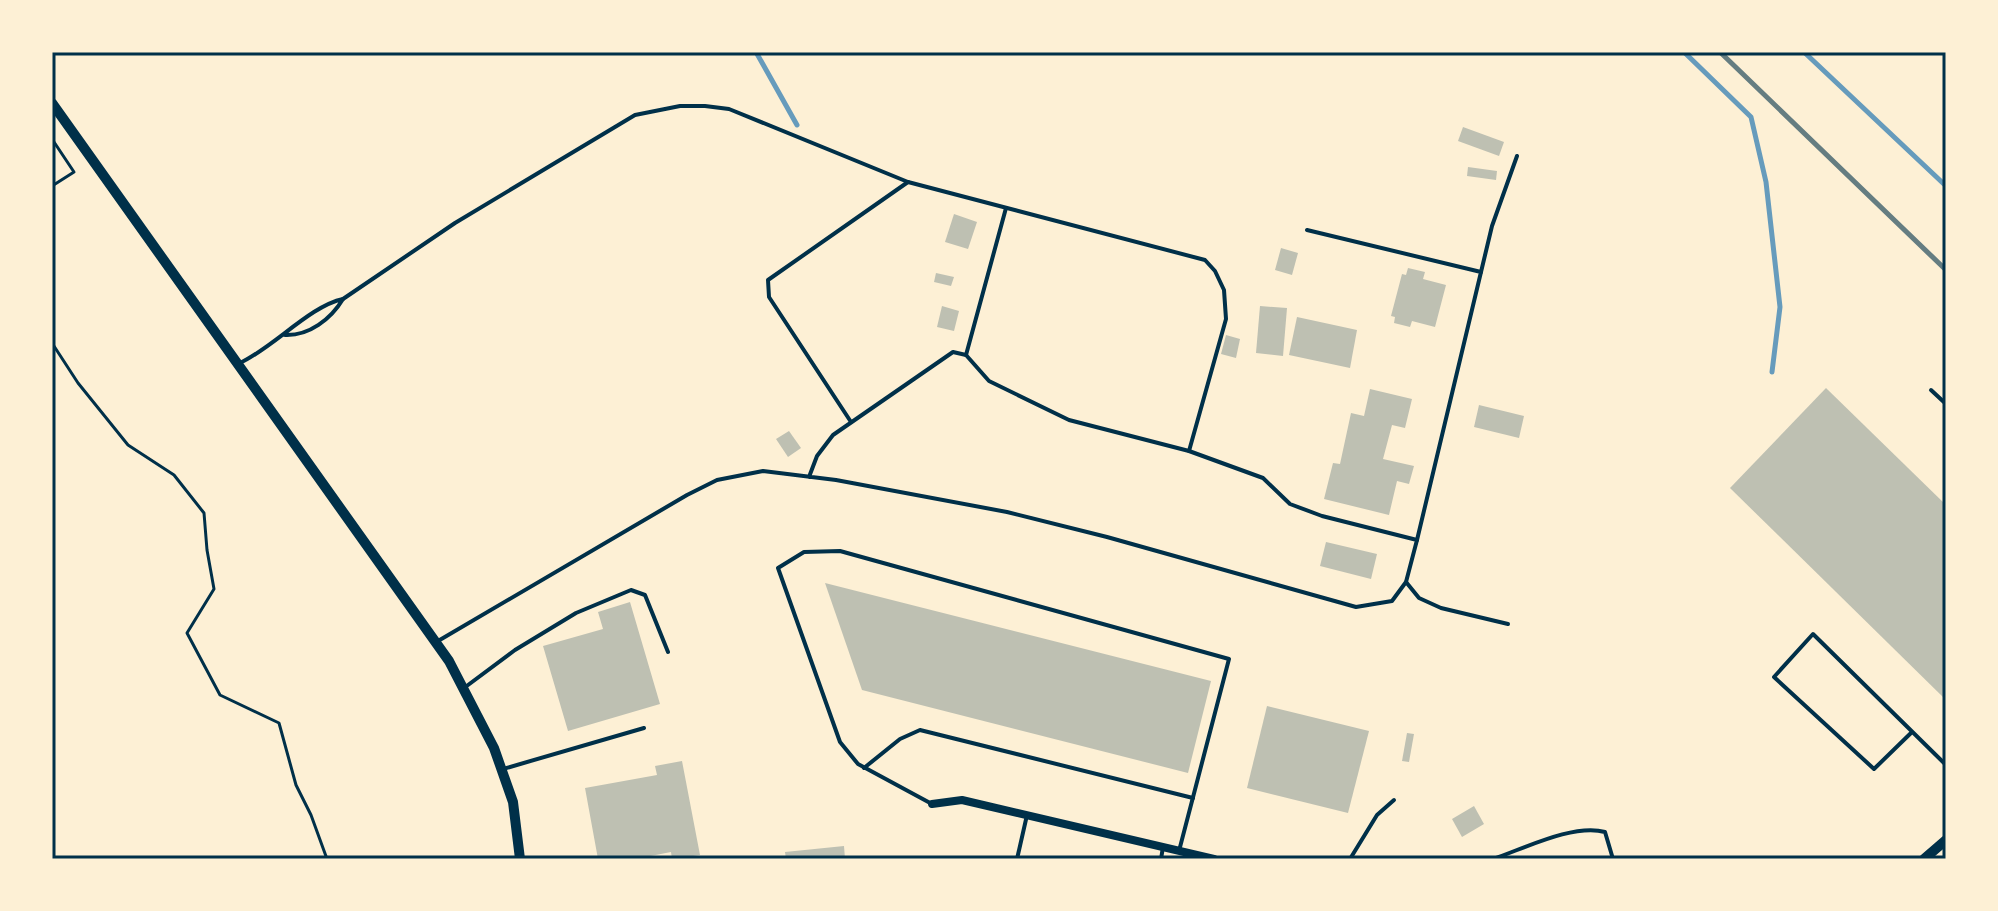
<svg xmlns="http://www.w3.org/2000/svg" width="1998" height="911" font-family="Merriweather,serif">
<rect width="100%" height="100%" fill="#fdf0d5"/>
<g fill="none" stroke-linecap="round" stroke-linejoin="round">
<g stroke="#669bbc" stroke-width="5">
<path d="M756,52L797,125"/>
<path d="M1684,52L1751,117L1766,182L1780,307L1772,372"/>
<path d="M1804,52L1946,186"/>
</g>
</g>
<g fill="#bec0b2">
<path d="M1463,127L1504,142L1499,156L1458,141Z"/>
<path d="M1468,167L1497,171L1496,180L1467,176Z"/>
<path d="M954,214L977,222L968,249L945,242Z"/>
<path d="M1281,248L1298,253L1292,275L1275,270Z"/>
<path d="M1408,268L1425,272L1423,279L1446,285L1435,327L1412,321L1410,327L1394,323L1395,317L1391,316L1402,274L1406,275Z"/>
<path d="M936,273L954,277L951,286L934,282Z"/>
<path d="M942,306L959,311L954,331L937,327Z"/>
<path d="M1260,306L1287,308L1283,356L1256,353Z"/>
<path d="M1297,317L1357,330L1350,368L1289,355Z"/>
<path d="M1226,335L1240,339L1236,358L1221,354Z"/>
<path d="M1826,388L1946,505V700L1730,488Z"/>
<path d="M1370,389L1412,399L1405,428L1392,425L1383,459L1414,466L1409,484L1397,481L1389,515L1324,499L1333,463L1340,464L1351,413L1364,416Z"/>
<path d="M1479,405L1524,416L1519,438L1474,427Z"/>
<path d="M789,431L801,448L788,457L776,439Z"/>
<path d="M1326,542L1377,554L1371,579L1320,566Z"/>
<path d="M825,583L1211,681L1188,773L862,690Z"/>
<path d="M630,602L660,704L568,731L543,646L603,629L598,612Z"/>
<path d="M1267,706L1369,731L1348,813L1247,788Z"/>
<path d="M1407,733L1414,734L1409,762L1402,761Z"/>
<path d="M682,761L700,855L672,859L671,852L635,859H598L585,788L657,775L655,766Z"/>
<path d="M1474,806L1484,824L1462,837L1452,819Z"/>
<path d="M844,846L845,859H786L785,852Z"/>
</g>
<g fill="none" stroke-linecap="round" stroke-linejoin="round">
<g stroke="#003049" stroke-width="3">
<path d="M52,139L74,172L52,186"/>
<path d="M52,343L78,383L128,445L174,475L204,513L207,550L214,589L187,633L220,695L279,723L296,785L311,815L327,859"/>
</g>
<g stroke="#003049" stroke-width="4">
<path d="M1307,230L1481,272L1417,540"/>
<path d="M1481,272L1492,226L1517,156"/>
<path d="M343,299L455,223L635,115L680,106H705L729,109L908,182L1205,260L1215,271L1224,290L1226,319L1189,451"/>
<path d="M966,355L1006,208"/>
<path d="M240,363C274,347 310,306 343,299C331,319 309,336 285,335"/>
<path d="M1931,390L1946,404"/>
<path d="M851,422L769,297L768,280L908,182"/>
<path d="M1406,582L1419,598L1441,608L1508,624"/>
<path d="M438,641L687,495L717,480L763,471L836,480L1007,512L1107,537L1356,607L1392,601L1406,582L1417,540L1322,516L1290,504L1263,478L1189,451L1069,420L989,381L966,355L953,352L833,435L817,456L809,477"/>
<path d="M464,688L515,650L576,613L631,590L645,595L668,652"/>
<path d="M1912,732L1874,769L1774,677L1813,634L1946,765"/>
<path d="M864,768L900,739L920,730L1193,798"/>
<path d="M503,769L644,728"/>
<path d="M932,804L858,764L840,742L778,568L804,552L840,551L1229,659L1179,851"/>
<path d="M1017,859L1027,815"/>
<path d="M1161,859L1163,847"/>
<path d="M1350,859L1377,815L1394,800"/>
<path d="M1493,859C1523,849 1574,823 1605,832L1613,859"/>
</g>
<path stroke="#003049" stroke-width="8" d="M932,804L962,800L1214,859"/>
<g stroke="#003049" stroke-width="10">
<path d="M52,103L449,661L494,748L513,802L520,859"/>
<path d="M1924,859L1946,840"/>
</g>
<path stroke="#657d81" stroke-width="5" d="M1720,52L1946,270"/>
</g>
<rect width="1998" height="911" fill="none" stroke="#fdf0d5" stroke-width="108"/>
<rect x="54" y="54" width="1890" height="803" fill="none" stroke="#003049" stroke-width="3"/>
</svg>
